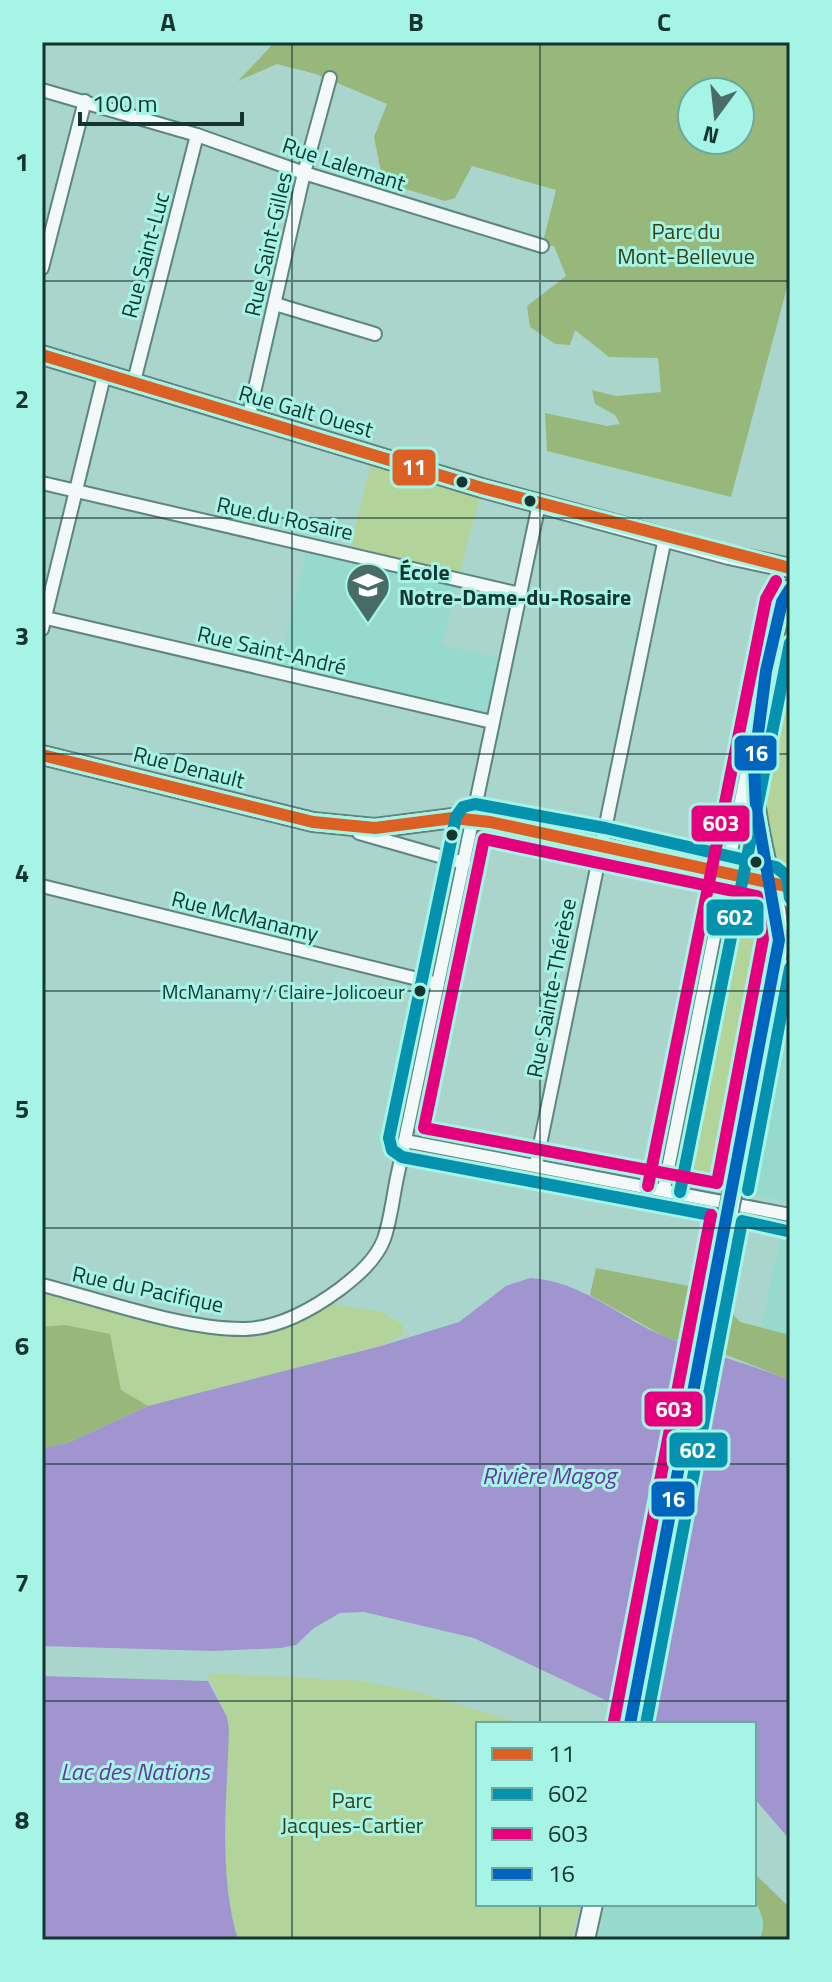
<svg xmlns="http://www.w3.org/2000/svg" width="832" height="1982" font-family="'Titillium Web',sans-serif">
<rect width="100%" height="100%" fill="#aad5cd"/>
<g fill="#96dace">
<path d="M308,544L458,580L443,645L505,659L492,722L277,671Z"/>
<path d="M790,947V1335L761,1328L788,1202L739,1192Z"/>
<path d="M754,1890L767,1908L763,1940H598L607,1904H754Z"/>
</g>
<g fill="#b2d399">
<path d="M373,456L482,488L458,580L349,552Z"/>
<path d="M790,603V872L774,866L760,808L762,747Z"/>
<path d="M747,793L762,867L736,858Z"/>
<path d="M753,892L765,899L770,931L715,1187L679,1179L673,1171L676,1153L684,1145L731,910L739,896Z"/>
<path d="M48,1287L195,1324L245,1329L322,1302L381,1312L402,1324L403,1335L381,1346L148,1406L68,1443L42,1448V1293Z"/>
<path d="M207,1673L363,1681L418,1692L522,1724H478V1904H581L571,1940H238L228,1908L226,1876L227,1717Z"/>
</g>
<g fill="#97b87a" fill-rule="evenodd">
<path d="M275,42H790V276L731,497L547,451L545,413L607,426L620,424L615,415L595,404L592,390L616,396L661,392L658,358L609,357L575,330L570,345L555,344L530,327L527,306L566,276L554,246H542L556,190L472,166L455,198L445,201L383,182L374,137L387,104L316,74L277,64L238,81ZM692,92H740V140H692Z"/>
<path d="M596,1268L725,1293L724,1304L740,1322L790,1335V1380L729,1356L665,1337L590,1295Z"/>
<path d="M65,1325L110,1334L121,1390L148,1406L68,1443L42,1448V1327Z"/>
<path d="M754,1873L790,1908V1940H759C769,1919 758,1913 754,1894C753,1888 754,1879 754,1873Z"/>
</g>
<g fill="#a195d0">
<path d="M530,1278C583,1281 619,1318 666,1337C707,1353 749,1364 790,1380V1840L754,1798V1724H656L474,1638L364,1612L340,1613L314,1628L296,1645L281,1648L213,1651L42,1646V1448L68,1443L148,1406L381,1346L459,1322L506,1286Z"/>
<path d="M42,1676L208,1681L227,1717L229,1730C227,1800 218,1873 238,1940H42Z"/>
</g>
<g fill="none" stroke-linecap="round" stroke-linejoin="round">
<g stroke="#5e857f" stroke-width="16">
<g id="minor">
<path d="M42,90L197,135L304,173L542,246"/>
<path d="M42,268L85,101"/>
<path d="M275,304L375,334"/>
<path d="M133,385L197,135"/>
<path d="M248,419L304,173L330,78"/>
<path d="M42,483L520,594"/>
<path d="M42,617L492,722"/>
<path d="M42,629L104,376"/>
<path d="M359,833L464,863"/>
<path d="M42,886L438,984"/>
<path d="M405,1141L790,1215"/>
<path d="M536,1164L665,538"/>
<path d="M664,1189L748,766"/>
<path d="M42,1285C102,1300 184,1330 245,1329C279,1328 313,1309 340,1289C357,1276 376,1260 384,1239C391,1219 393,1195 398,1173L539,504"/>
</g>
</g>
<g stroke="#5e857f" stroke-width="22">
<g id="secondary">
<path d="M42,355L482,488L729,555L790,568"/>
<path d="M42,755L313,822L375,828L453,818L490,822L790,887"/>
<path d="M779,940C777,888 757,840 754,789C750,726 769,663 782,602L790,589"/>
<path d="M736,1174L782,930"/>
<path d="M585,1940L593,1904"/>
</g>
</g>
<use href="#minor" stroke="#f2f9f8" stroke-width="12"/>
<use href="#secondary" stroke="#f2f9f8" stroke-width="18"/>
<g stroke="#5e857f" stroke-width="22" stroke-linecap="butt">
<path id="secondary-bridge" d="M630,1724L736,1174"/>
</g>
<use href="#secondary-bridge" stroke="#f2f9f8" stroke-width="18"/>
<g stroke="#a5f4e5" stroke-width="18">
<g id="bus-1">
<path d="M42,355L482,488L790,568"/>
<path d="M42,755L313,822L375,828L453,818L490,822L790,887"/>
</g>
</g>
<g stroke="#a5f4e5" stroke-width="18">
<g id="bus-2">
<path d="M748,1190L790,968"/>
<path d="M680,1192L790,643"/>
<path d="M711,1215L402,1157L392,1150L389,1138L456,817L463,807L475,804L605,828L776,867L787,876L790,898"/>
<path d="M646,1724L742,1221L787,1231"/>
</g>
</g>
<g stroke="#a5f4e5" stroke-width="18">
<g id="bus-3">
<path d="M484,839L757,896L763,939L717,1183L424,1128Z"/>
<path d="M648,1186L766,599L776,581"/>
<path d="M614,1721L711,1215"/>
</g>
</g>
<g stroke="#a5f4e5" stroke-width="18">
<path id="bus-4" d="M630,1724L779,940L756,808L754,765L766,671L782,602L790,589"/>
</g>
<use href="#bus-1" stroke="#dc6023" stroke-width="12"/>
<use href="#bus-2" stroke="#0492ae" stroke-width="12"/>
<use href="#bus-3" stroke="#e5007d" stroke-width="12"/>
<use href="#bus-4" stroke="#0065bd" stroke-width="12"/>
</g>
<path fill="none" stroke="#143530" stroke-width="2" stroke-opacity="0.55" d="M292,42V1940M540,42V1724M42,281H790M42,518H790M42,754H790M42,991H790M42,1228H790M42,1464H790M42,1701H790M540,1904V1940"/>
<defs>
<g id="school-pin" transform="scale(2.3)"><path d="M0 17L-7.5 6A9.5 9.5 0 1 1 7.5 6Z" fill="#486d67" stroke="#a5f4e5"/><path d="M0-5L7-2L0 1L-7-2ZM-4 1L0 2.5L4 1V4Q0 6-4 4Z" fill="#fff"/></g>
</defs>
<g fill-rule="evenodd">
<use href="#school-pin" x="368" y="585"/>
</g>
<g fill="#143530" stroke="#a5f4e5" stroke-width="3">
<circle cx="462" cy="482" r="7"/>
<circle cx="530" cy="501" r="7"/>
<circle cx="452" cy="835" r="7"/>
<circle cx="756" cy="862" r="7"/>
<circle cx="420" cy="991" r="7"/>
</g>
<g text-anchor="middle" stroke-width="6" stroke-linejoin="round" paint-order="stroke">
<g font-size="20" fill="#143530" stroke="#a5f4e5" text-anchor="end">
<text x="405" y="999">McManamy / Claire-Jolicoeur</text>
</g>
<g font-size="22" fill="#143530" stroke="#a5f4e5">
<text transform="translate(344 164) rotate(18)" y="8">Rue Lalemant</text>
<text transform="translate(268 244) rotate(-77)" y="8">Rue Saint-Gilles</text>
<text transform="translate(145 255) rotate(-75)" y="8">Rue Saint-Luc</text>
<text transform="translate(306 411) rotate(16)" y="8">Rue Galt Ouest</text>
<text transform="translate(285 518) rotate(12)" y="8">Rue du Rosaire</text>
<text transform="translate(272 650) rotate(13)" y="8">Rue Saint-André</text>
<text transform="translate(189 767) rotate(14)" y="8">Rue Denault</text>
<text transform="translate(245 916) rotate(14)" y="8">Rue McManamy</text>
<text transform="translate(551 988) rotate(-79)" y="8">Rue Sainte-Thérèse</text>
<text transform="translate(148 1289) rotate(12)" y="8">Rue du Pacifique</text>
</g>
<g font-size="22" fill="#364116" stroke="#a5f4e5">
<text x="686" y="239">Parc du<tspan x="686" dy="25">Mont-Bellevue</tspan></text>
<text x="352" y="1808">Parc<tspan x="352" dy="25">Jacques-Cartier</tspan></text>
</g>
<g font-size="22" font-weight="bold" fill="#143530" stroke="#a5f4e5" text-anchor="start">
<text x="399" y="580">École<tspan x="399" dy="25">Notre-Dame-du-Rosaire</tspan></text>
</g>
<g font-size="24" font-style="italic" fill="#67369f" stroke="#a5f4e5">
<text x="549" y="1484">Rivière Magog</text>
<text x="135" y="1780">Lac des Nations</text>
</g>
</g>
<g stroke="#a5f4e5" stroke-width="3">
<rect x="391" y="448" width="46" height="39" rx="8" fill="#dc6023"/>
<rect x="733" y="734" width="45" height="38" rx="8" fill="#0065bd"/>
<rect x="690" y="804" width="61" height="39" rx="8" fill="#e5007d"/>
<rect x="705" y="898" width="60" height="39" rx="8" fill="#0492ae"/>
<rect x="643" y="1390" width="61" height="38" rx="8" fill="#e5007d"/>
<rect x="668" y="1431" width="61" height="38" rx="8" fill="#0492ae"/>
<rect x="650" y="1480" width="46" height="38" rx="8" fill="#0065bd"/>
</g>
<g font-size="22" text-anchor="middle" font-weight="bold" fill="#fff">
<text x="414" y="475">11</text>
<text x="756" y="761">16</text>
<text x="721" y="831">603</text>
<text x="735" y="925">602</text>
<text x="674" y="1417">603</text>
<text x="698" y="1458">602</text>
<text x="673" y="1507">16</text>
</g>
<rect width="832" height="1982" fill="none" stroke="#a5f4e5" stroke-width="88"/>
<rect x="476" y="1722" width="280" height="184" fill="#a5f4e5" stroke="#6ba89d" stroke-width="2"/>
<rect x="492" y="1748" width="40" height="12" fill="#dc6023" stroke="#6ba89d" stroke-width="2"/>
<text x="548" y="1762" font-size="24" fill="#143530">11</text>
<rect x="492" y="1788" width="40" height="12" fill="#0492ae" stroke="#6ba89d" stroke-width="2"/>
<text x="548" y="1802" font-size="24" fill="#143530">602</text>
<rect x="492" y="1828" width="40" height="12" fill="#e5007d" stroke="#6ba89d" stroke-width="2"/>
<text x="548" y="1842" font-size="24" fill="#143530">603</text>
<rect x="492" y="1868" width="40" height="12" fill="#0065bd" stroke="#6ba89d" stroke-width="2"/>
<text x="548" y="1882" font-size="24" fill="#143530">16</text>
<g transform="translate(716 116) rotate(195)"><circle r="38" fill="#a5f4e5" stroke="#6ba89d" stroke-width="2"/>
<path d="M0-6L14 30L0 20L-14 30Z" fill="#486d67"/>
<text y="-12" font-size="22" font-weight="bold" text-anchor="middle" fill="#143530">N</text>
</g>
<path d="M80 112v12h162v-12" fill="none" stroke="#143530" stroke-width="4"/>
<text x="92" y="112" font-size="24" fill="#143530" stroke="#a5f4e5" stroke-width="6" paint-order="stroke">100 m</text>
<rect x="44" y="44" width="744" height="1894" fill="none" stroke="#143530" stroke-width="3"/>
<g font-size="26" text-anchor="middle" font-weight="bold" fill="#143530">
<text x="168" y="31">A</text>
<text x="416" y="31">B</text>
<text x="664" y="31">C</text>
<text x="22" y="171">1</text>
<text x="22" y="408">2</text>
<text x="22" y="645">3</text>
<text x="22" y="882">4</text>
<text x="22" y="1118">5</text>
<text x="22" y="1355">6</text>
<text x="22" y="1592">7</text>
<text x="22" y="1829">8</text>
</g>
</svg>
